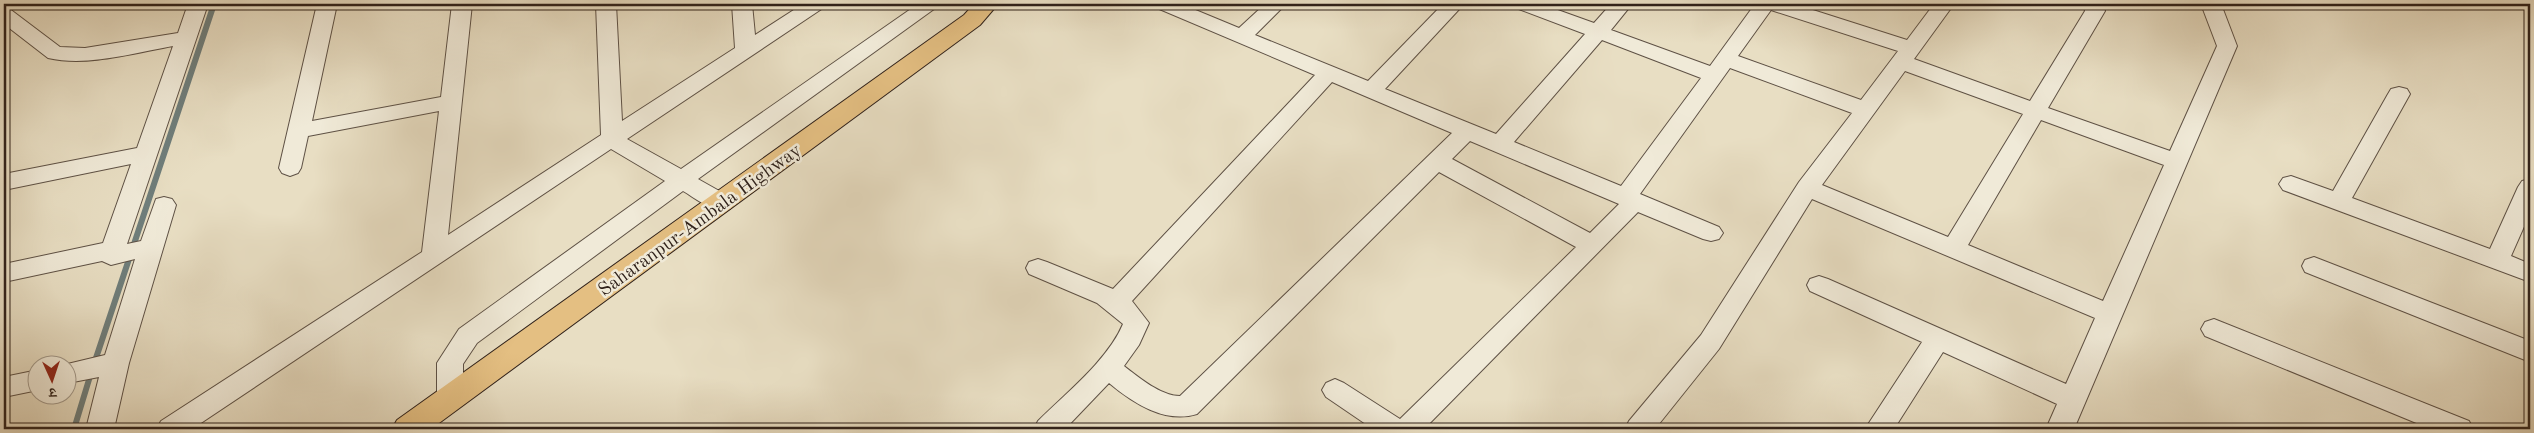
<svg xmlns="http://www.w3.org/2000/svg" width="2534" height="433" font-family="'Old Standard TT','Noto Serif Devanagari',serif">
<rect width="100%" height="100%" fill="#e8dec3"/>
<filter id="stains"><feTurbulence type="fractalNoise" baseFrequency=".004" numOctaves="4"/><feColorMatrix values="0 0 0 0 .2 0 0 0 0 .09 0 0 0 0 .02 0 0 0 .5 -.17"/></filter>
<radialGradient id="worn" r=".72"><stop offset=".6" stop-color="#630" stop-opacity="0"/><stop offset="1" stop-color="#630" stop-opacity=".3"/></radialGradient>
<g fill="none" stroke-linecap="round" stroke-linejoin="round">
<g stroke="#6f7e7b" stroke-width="6">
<path d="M94,364L214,4"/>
<path d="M74,429L91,373"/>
</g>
<g stroke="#5e5145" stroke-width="2">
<g id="minor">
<path d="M188,4H208L127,244L141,241L156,199L164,197L172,199L176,205L129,363L114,429H86L99,377L68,383V366H59L105,355L135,259L111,265L102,261L4,282V264L103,243L131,164L4,190V174L137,148L173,46C134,53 87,67 48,58L4,24V8L11,10L60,47L85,48L178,33Z"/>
<path d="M317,4H337L312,121L441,97L452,4H472L448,235L601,135L596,4H616L622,121L735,48L732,4H752L755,35L803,4H826L823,8L627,139L681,169L918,4H941L698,179L730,197L734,203L730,209C713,214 697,199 683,191L477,343L463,364V397L460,404L450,408L440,404L437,397V363L459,329L665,181L611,149L192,429H157L161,421L422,252L439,111L308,136L301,168L298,173L290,176L282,173L279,168Z"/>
<path d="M1154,4H1181L1239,28L1265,4H1286L1255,35L1368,81L1443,4H1464L1385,89L1496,134L1585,34L1516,8L1513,4H1541L1594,23L1611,4H1632L1611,30L1710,66L1755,4H1794L1907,40L1934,4H1954L1914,59L2030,101L2085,11L2083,4H2103L2105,11L2048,108L2170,151L2217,46L2201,4H2221L2237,46L2074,429H2046L2057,404L1943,352L1894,429H1865L1922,342L1810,291L1807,285L1810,279L1819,276L1828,279L2066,384L2095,318L1812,199L1719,349L1655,429H1625L1629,421L1701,335L1799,182L1852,113L1730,68L1640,194L1719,227L1723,233L1719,239L1711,241L1703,239L1638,212L1424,429H1373L1326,397L1322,390L1326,383L1335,379L1344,383L1400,419L1576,247L1439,172L1197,414C1165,424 1133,403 1109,383L1065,429H1034L1038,421C1065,394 1108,360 1123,324L1097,303L1029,274L1026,268L1029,262L1038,259L1047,262L1113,289L1315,75L1157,8ZM1771,10L1898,51L1861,100L1738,56ZM1602,40L1701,78L1621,186L1514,142ZM1905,71L2023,114L1948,237L1822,185ZM1332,82L1452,133L1180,396C1161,396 1138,377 1124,366L1139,345L1149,323L1132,301ZM2041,120L2164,165L2103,301L1968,245ZM1470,141L1619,204L1590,233L1452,159Z"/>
<path d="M2399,87L2407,89L2410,94L2352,198L2490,249L2518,187L2522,181L2530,179V213L2511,256L2530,264V282L2283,190L2279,184L2283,178L2291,176L2333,191L2388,94L2391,89Z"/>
<path d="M2314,257L2530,341V362L2305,272L2302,266L2305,260Z"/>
<path d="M2214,319L2469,421L2473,429H2431L2205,336L2201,329L2205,322Z"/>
<path d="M38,370V390L4,397V377Z"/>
</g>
</g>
<g stroke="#30221b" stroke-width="2">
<path id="major" d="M974,4H998L980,25L431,429H392L397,420L964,15Z"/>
</g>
<use href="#minor" fill="#f0ead8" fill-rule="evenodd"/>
<use href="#major" fill="#e4bf82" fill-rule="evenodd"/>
</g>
<g text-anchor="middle" stroke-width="5" stroke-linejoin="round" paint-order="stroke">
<g font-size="19" fill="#30221b" stroke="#f0ead8">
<text transform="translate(699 219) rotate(-36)" y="7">Saharanpur-Ambala Highway</text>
</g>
</g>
<rect width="2534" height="433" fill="none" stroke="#e8dec3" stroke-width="20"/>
<rect x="5" y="5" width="2524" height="423" fill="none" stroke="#30221b" stroke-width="2.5"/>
<rect x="10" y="10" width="2514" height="413" fill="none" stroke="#30221b"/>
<g transform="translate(52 380) rotate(177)"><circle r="24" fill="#f0ead8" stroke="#a39a8c"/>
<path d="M0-4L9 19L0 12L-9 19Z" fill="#8f2418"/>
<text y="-8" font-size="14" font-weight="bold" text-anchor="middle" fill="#30221b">उ</text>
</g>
<rect width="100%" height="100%" filter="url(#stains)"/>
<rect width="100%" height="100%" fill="url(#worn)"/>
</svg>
